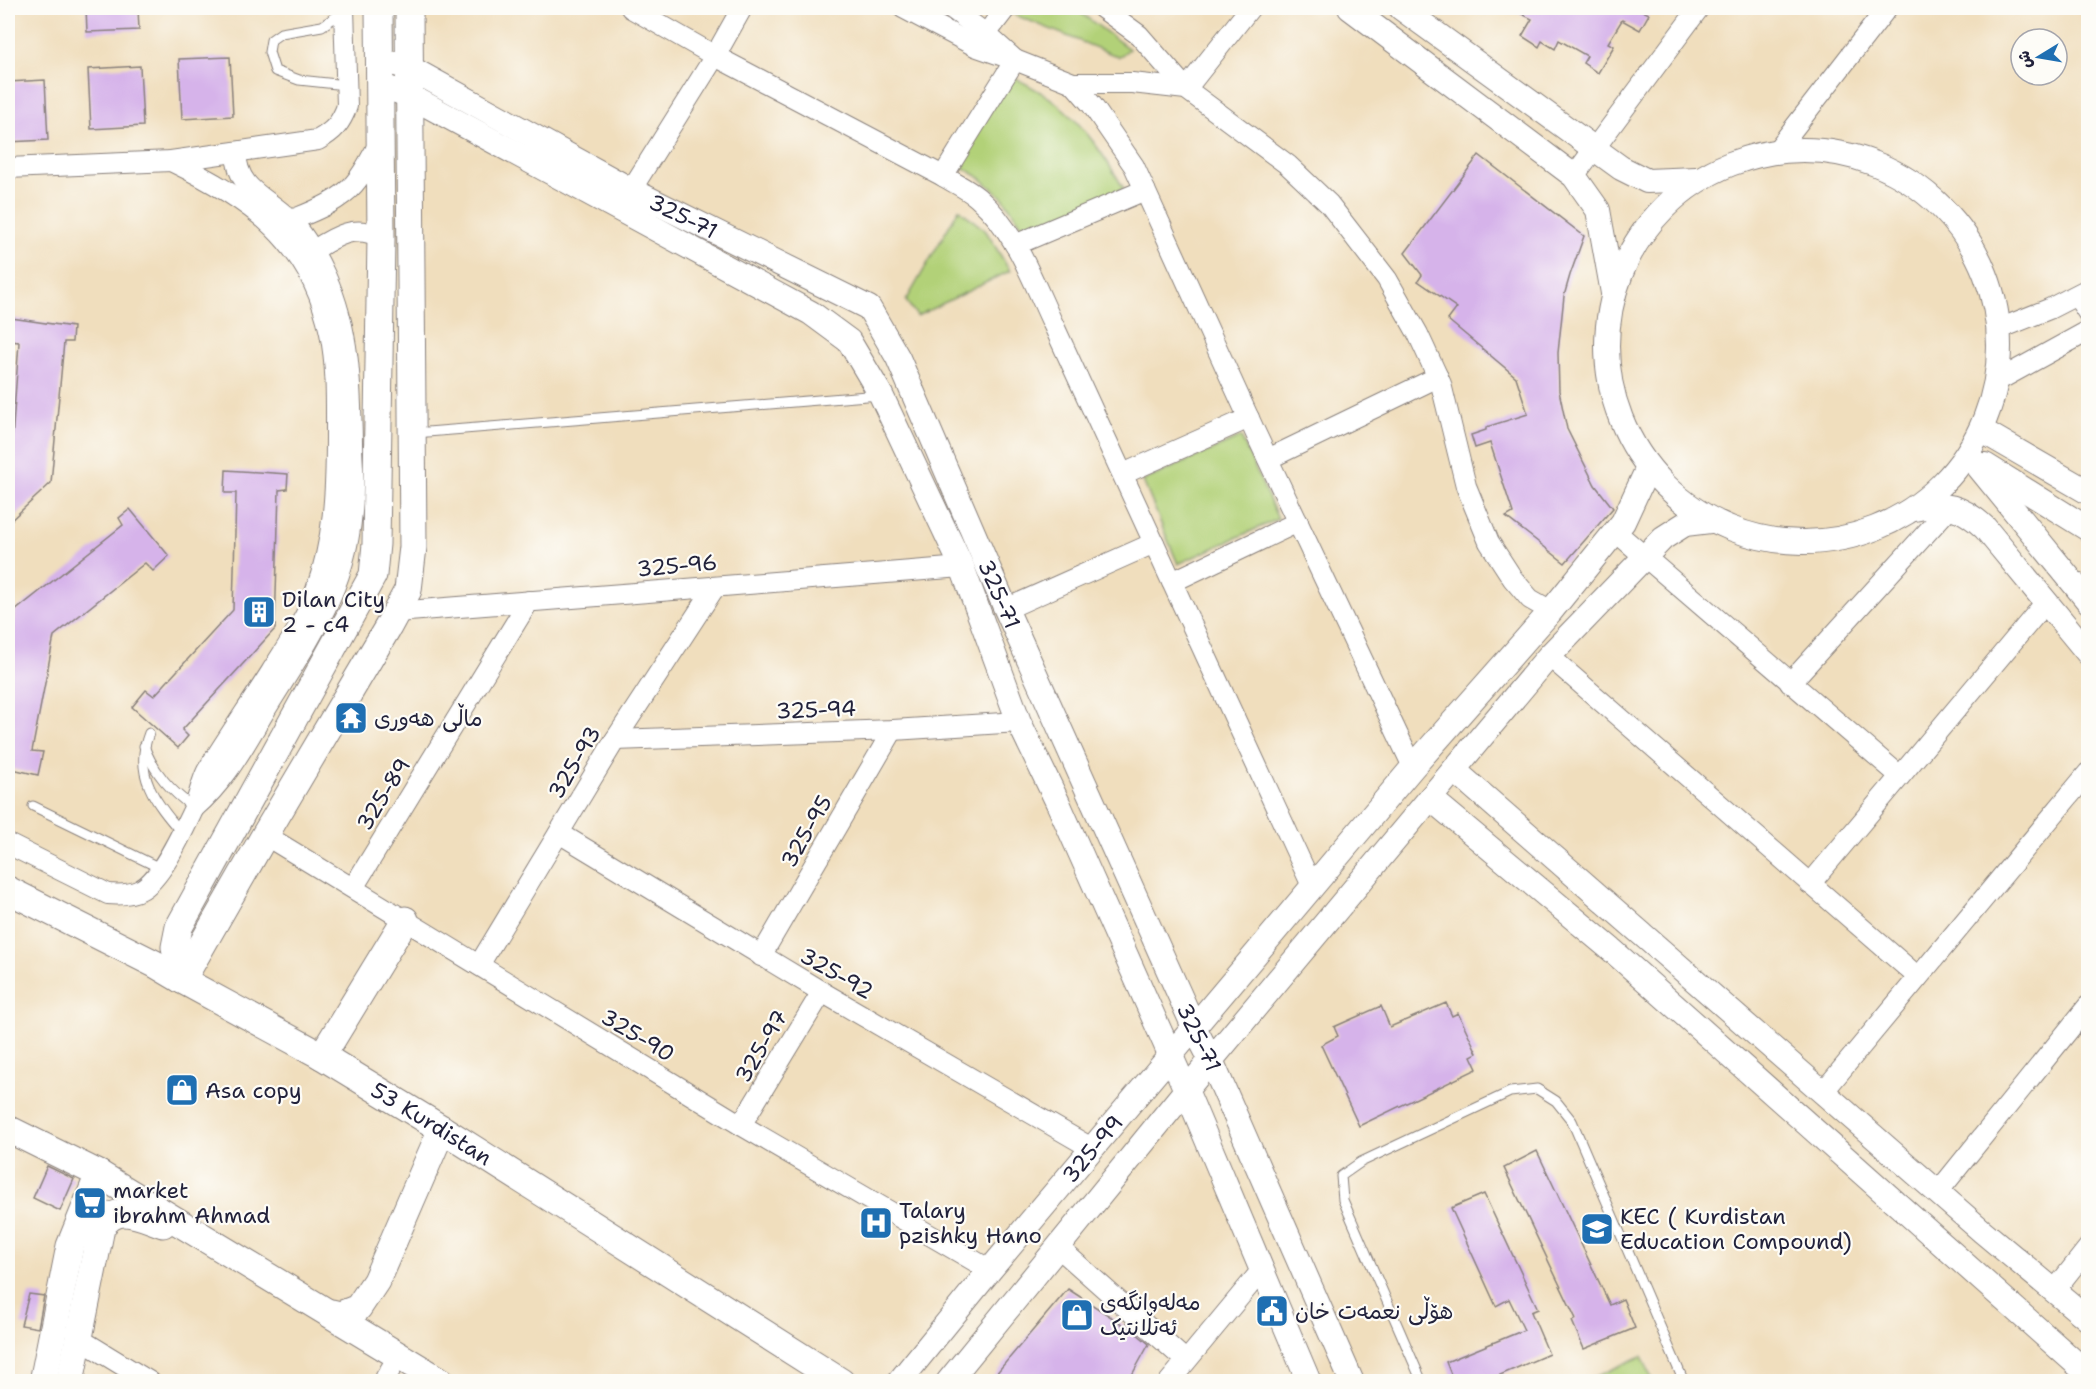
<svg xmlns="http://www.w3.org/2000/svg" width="2096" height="1389" font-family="'Shantell Sans','Playpen Sans Arabic',sans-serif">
<rect width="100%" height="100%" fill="#fdfcf7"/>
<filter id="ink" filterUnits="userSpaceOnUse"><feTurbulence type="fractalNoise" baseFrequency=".0167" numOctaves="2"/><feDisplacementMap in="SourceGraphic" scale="12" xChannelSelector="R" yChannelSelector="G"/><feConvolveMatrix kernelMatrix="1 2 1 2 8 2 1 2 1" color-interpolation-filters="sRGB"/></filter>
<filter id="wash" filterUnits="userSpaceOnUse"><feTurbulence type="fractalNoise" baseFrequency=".008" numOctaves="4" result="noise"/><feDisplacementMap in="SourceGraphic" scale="24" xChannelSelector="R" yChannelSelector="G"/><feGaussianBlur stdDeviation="1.35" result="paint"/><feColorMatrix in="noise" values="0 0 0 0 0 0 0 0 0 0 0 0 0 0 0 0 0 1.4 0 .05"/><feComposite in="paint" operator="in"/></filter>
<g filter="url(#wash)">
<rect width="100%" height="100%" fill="#f0debd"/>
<g fill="#b2d178" stroke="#6a7a5a" stroke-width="1.5">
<path d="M1007,8H1074L1129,49L1119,57L1005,11Z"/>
<path d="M1006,72C1021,82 1039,90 1054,101C1085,125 1105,157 1124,189L1025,230L1003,198L979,177L953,162Z"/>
<path d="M959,209L986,231L1010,271L917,316L906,301Z"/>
<path d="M1241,437L1278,519L1178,564L1143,481Z"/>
<path d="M1642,1356L1653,1381H1594L1592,1378Z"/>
</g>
<g id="blocks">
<g fill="#d6b3ea">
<path d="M86,8H138L139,30L87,32Z"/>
<path d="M1510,8H1637L1649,14L1640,30L1622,20L1608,43L1614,46L1598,73L1583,63L1587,56L1559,40L1555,49L1542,41L1539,47L1522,36L1532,19Z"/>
<path d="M230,57L233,116L182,119L179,59Z"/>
<path d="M140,66L143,126L91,129L88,69Z"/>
<path d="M45,80L48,140L8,142V82Z"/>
<path d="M1479,155L1584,236L1570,275L1564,296L1558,353L1559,391L1567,429L1595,485L1613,508L1565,563L1506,517L1513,513L1490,443L1475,448L1471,435L1486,430V427L1528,414L1516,377L1448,320L1457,308L1418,281L1422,275L1405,253Z"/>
<path d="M11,318L73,327L72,342H64L51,483L8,523V467L10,469L19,342L10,341Z"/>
<path d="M226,470L288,474L287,489L279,490L275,629L182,730L188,736L178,748L132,707L146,690L154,696L233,610L236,493H225Z"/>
<path d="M130,509L169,556L153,571L145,563L54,636L32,751L43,752L38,775L8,768V649L15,611L123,525L119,518Z"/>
<path d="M1446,1003L1452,1016L1458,1013L1470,1038L1477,1053L1471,1056L1477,1069L1359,1126L1321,1045L1338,1036L1334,1027L1381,1006L1390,1027Z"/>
<path d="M1537,1151L1610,1305L1623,1299L1635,1328L1584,1349L1572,1321L1576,1319L1504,1168Z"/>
<path d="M47,1166L74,1179L60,1211L33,1198Z"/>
<path d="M1484,1194L1538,1309L1531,1312L1549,1354L1484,1382H1454L1446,1362L1524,1330L1509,1299L1496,1306L1451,1208Z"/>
<path d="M1068,1289L1136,1333L1149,1344L1128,1382H989Z"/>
<path d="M29,1294L44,1296L38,1328L21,1325Z"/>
</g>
</g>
</g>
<g filter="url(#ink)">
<use href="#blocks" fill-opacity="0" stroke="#89807c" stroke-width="1.5"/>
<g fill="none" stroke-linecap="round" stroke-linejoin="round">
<g stroke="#89807c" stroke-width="11">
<g id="service">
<path d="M343,12L322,26L281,33L271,40L269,52L275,71L299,80L346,85"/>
<path d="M415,433L879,395"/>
<path d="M149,733C133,774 155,802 181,832"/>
<path d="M144,746C154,773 171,791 194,808"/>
<path d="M33,806L162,869"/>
<path d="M1422,1382L1343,1200L1341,1176L1361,1162L1510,1092L1537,1089L1556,1101L1572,1121L1684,1382"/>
</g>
</g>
<g stroke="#89807c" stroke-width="22">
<g id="minor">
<path d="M631,8L715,56L943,176C954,183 968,189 978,198C1016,231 1033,282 1054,326L1313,888"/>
<path d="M903,8L975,46L1015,60L1073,83H1132L1186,89L1288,165L1329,204L1387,279L1418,334L1441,384L1466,486L1489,542L1513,579L1530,599L1551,611"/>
<path d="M1102,8L1139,35L1186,89L1250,8"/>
<path d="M986,34L1006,8"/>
<path d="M1073,83L1092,105L1134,166L1256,434L1413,767"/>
<path d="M1777,150L1887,8"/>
<path d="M8,168L171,161L318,140C334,131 341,123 347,106L344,8"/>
<path d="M943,176L1015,60L986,34L951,8"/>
<path d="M1574,176L1699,8"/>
<path d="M631,190L715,56L742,8"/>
<path d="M280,225C305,214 336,205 354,184C365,172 371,157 379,144"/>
<path d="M1015,245L1145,190"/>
<path d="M301,258C327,243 351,220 381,238"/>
<path d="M2077,296L2088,313"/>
<path d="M1999,329L2049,309L2088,289"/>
<path d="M1997,381L2088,331"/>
<path d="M1268,459L1438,377"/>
<path d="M1123,474L1249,418"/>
<path d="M1616,532L1900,776"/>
<path d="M1172,582L1298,522"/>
<path d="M1006,609L1154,543"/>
<path d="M396,612L962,567"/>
<path d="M1549,656L1918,977"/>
<path d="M1790,683L1950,507"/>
<path d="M615,740L893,730L1019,722"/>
<path d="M194,808C226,781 245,744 266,709C288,673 313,637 330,598C345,564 353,525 353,488C354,473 352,457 352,442C351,386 350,330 326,277C317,257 305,235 290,220C266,196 237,191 236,152"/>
<path d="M559,833L822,992L1093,1149"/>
<path d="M265,835L741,1125L990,1270"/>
<path d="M8,844L108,894C119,895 130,895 140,890C161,880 183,831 193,810C199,797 201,783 207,771C228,737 250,705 271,672C287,646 305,621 315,593C334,540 336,492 336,437C336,402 337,367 330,333C311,241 250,199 171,161"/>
<path d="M1810,884L2046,602"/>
<path d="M353,888L529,601"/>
<path d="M761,956L893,730"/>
<path d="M479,965L615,740L715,587"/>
<path d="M1823,1092L2088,773"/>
<path d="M741,1125L822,992"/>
<path d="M1938,1192L2088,1006"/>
<path d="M1058,1247L1186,1361"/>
<path d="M2054,1291L2088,1248"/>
<path d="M78,1338L150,1382"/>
<path d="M383,1382L399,1355"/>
<path d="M1169,1382L1261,1271"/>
</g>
</g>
<g stroke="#89807c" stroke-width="26">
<g id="tertiary">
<path d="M1350,8L1574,176L1598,210L1613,293"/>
<path d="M1401,8L1621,168L1647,181L1696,179"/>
<path id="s1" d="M380,60L410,68L631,190L869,308L898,358L1006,609L1194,1027L1211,1060L1352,1382"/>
<path d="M380,85L410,96L811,313L849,341L881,395L962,567L1019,722L1058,803L1186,1090L1309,1382"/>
<circle cx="1803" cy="346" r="196"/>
<path d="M1981,430L2088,492"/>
<path d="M1968,454L2088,601"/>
<path d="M1985,465L2088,529"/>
<path d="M1914,509C1945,502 1962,506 1985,528L2088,653"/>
<path d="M1454,770L1982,1231L2088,1319"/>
<path d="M1430,798L1613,951L2088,1374"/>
<path id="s2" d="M899,1382L990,1270L1413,767L1551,611L1623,522L1648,468"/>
<path d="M948,1382L1186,1090L1549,656L1663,538L1685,524L1710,521"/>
</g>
</g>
<g stroke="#89807c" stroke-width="29">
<g id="secondary">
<path id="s3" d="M8,890L155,964L182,980L322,1056L442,1129L841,1382"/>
<path d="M182,980L265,835L388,627L408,590L413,547L409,8"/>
<path d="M182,980L175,947L179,927L373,575L376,544L381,238L379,8"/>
<path d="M322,1056L405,920"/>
<path d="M8,1129L99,1174L442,1382"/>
<path d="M331,1313L340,1315L358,1308L376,1281L442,1129"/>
<path d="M43,1382L70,1246L99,1174"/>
<path d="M70,1382L101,1228C116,1202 140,1216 163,1224"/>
</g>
</g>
<use href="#service" stroke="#fff" stroke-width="9"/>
<use href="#minor" stroke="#fff" stroke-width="20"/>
<use href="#tertiary" stroke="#fff" stroke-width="24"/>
<use href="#secondary" stroke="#fff" stroke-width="27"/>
</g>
</g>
<defs>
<g id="building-square" transform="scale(1.725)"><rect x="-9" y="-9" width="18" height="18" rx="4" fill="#1f6fb2" stroke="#fdfcf7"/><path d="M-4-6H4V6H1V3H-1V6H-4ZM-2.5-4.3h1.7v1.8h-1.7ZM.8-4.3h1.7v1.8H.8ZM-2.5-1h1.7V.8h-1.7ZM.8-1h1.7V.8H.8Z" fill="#fff"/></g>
<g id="temple-square" transform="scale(1.725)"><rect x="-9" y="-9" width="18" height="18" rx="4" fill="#1f6fb2" stroke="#fdfcf7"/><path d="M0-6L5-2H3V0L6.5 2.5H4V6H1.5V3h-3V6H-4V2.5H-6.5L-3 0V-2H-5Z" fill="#fff"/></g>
<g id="shop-square" transform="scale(1.725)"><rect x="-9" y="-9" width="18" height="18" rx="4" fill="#1f6fb2" stroke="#fdfcf7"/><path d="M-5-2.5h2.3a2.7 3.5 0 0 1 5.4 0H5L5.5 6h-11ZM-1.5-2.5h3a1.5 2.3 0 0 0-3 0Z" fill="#fff"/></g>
<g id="supermarket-square" transform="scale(1.725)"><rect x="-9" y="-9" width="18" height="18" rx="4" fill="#1f6fb2" stroke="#fdfcf7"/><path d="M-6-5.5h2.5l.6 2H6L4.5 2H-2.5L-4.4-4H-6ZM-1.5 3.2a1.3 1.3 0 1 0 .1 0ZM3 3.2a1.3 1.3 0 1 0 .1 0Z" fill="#fff"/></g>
<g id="hospital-square" transform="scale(1.725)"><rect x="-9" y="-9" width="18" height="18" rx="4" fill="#1f6fb2" stroke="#fdfcf7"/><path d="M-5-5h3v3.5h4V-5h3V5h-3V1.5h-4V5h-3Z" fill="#fff"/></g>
<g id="school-square" transform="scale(1.725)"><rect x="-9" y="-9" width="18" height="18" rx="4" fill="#1f6fb2" stroke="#fdfcf7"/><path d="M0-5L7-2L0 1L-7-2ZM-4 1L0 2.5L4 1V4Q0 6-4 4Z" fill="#fff"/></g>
<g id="civic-square" transform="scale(1.725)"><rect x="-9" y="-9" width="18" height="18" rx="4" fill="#1f6fb2" stroke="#fdfcf7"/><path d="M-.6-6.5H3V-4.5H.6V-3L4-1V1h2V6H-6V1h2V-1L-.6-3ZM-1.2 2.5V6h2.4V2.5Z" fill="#fff"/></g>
</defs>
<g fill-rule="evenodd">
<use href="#building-square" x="259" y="612"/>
<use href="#temple-square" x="351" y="718"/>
<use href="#shop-square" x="182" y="1090"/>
<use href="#supermarket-square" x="90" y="1203"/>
<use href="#hospital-square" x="876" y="1223"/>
<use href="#school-square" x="1597" y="1229"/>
<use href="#civic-square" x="1272" y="1311"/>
<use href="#shop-square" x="1077" y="1315"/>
</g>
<g text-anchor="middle" stroke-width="4.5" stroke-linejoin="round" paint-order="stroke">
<g font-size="22" fill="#22223b" stroke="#fdfcf7">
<text dy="8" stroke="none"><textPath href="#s1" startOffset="342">325-71</textPath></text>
<text transform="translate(677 565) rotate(-5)" y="8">325-96</text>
<text dy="8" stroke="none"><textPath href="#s1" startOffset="864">325-71</textPath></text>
<text transform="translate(816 709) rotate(-2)" y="8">325-94</text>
<text transform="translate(574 762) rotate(-59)" y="8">325-93</text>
<text transform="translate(383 794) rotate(-58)" y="8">325-89</text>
<text transform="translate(806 831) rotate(-60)" y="8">325-95</text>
<text transform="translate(837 973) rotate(30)" y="8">325-92</text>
<text transform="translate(638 1035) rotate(31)" y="8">325-90</text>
<text dy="8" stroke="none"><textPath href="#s1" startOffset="1350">325-71</textPath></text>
<text transform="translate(761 1046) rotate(-59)" y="8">325-97</text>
<text dy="8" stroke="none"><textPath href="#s3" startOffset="484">53 Kurdistan</textPath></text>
<text dy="8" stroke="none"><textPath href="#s2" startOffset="303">325-99</textPath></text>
</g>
<g font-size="22" fill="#22223b" stroke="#fdfcf7" text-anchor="start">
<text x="282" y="607">Dilan City<tspan x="282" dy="25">2 - c4</tspan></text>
<text x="374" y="726">ماڵی هەوری</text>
<text x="205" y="1098">Asa copy</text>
<text x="113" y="1198">market<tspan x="113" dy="25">ibrahm Ahmad</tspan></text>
<text x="899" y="1218">Talary<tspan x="899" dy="25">pzishky Hano</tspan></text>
<text x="1620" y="1224">KEC ( Kurdistan<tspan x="1620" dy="25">Education Compound)</tspan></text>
<text x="1100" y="1310">مەلەوانگەی<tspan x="1100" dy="25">ئەتڵانتیک</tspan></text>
<text x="1295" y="1319">هۆڵی نعمەت خان</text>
</g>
</g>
<rect width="2096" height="1389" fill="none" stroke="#fdfcf7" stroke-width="30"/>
<g transform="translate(2039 57) rotate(259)"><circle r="28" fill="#fdfcf7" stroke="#a5a5ac" stroke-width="1.5"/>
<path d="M0-4.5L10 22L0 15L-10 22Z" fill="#1f6fb2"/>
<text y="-9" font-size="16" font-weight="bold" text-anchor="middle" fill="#22223b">ش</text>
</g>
</svg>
